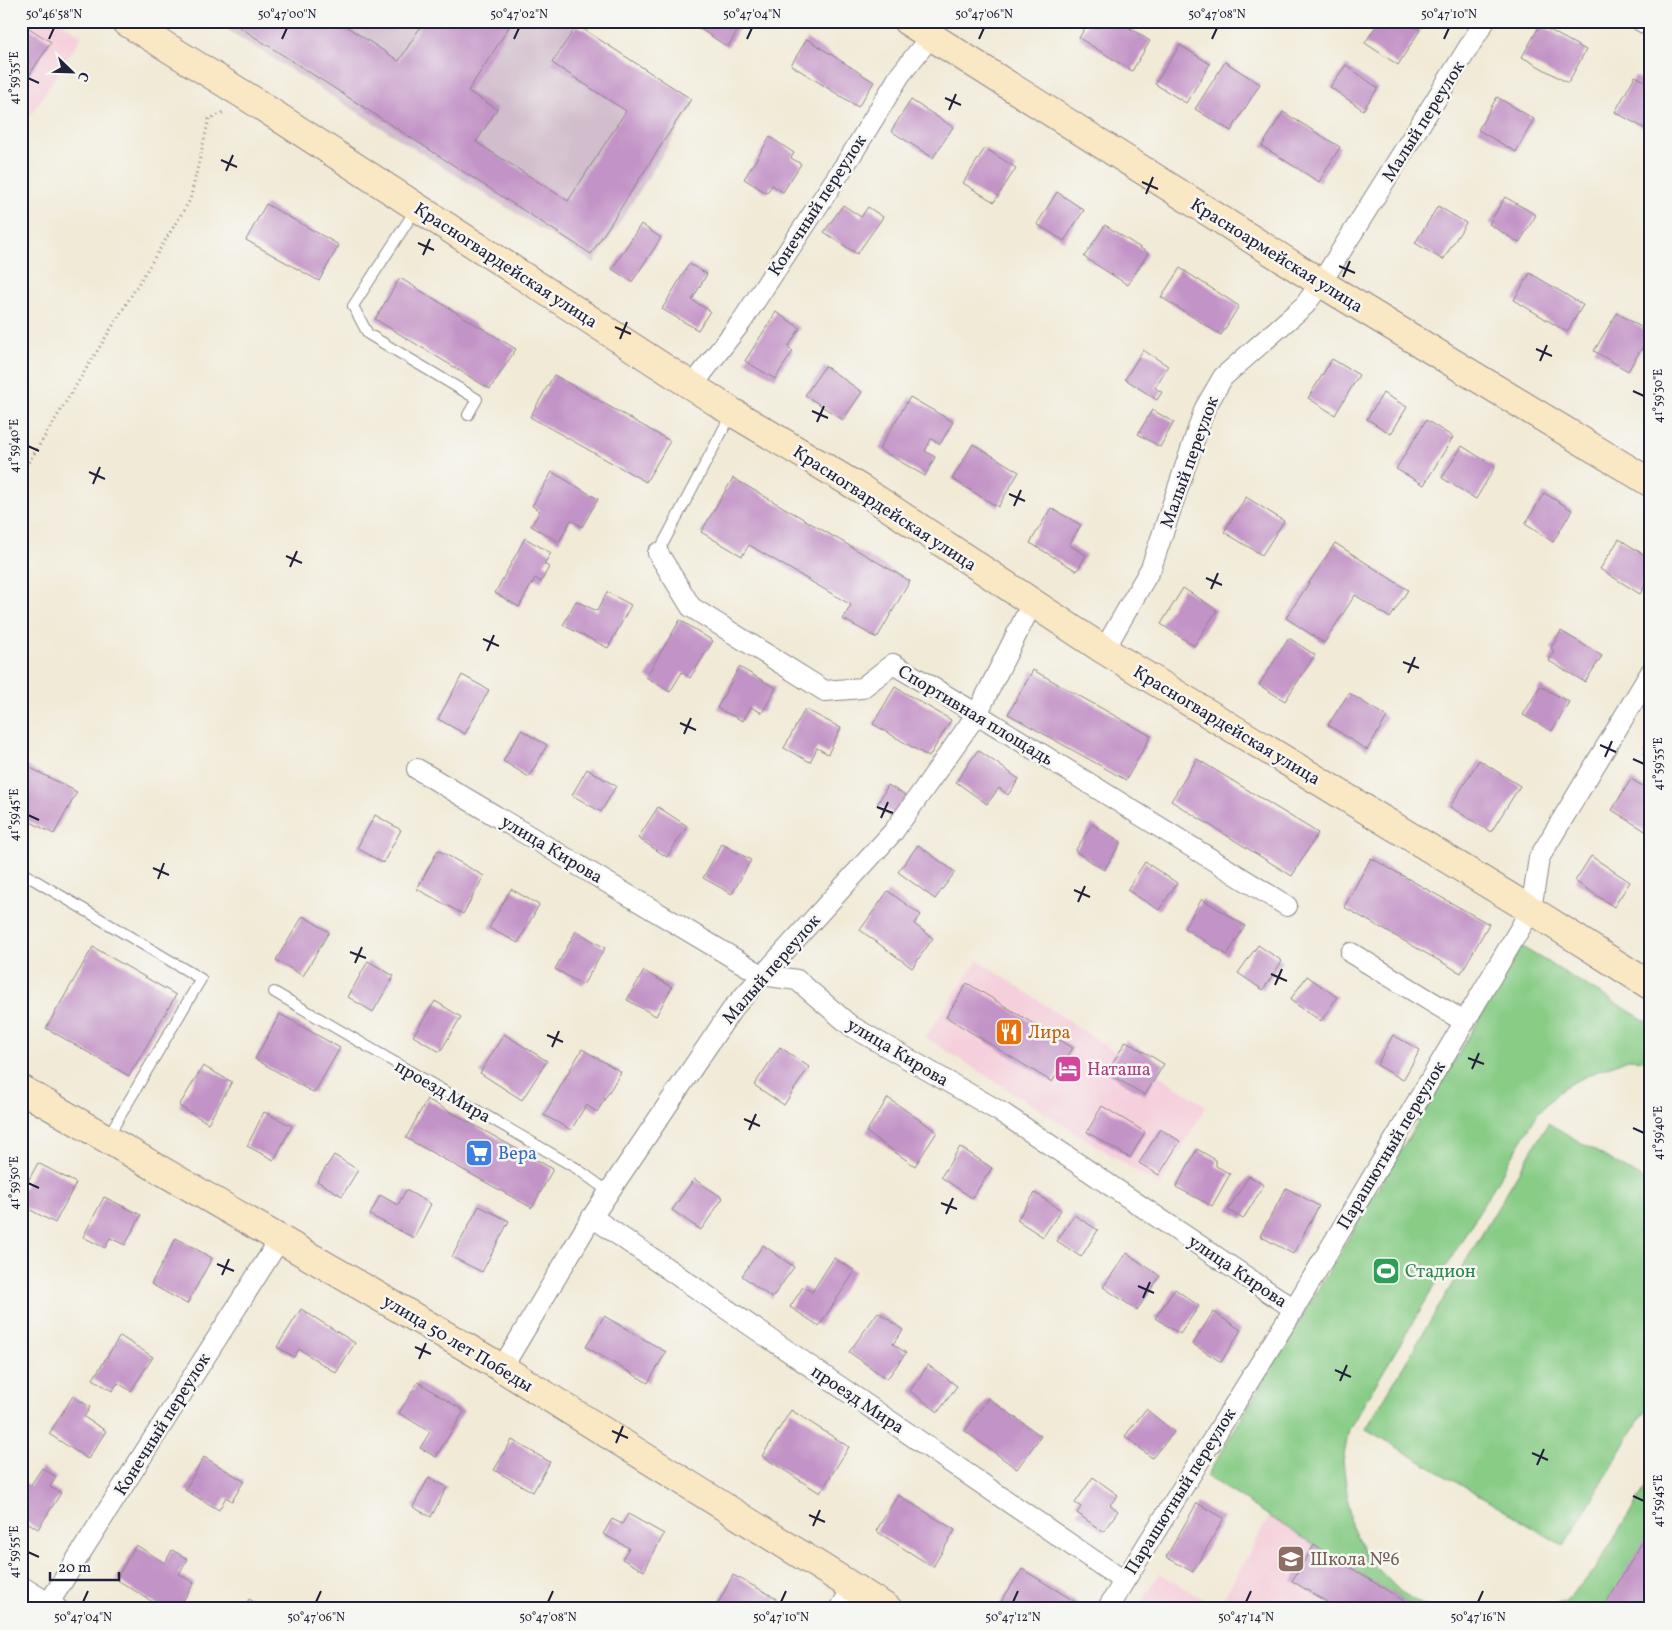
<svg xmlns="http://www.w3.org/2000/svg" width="1672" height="1630" font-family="Vollkorn,serif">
<rect width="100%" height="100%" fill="#f6f6f2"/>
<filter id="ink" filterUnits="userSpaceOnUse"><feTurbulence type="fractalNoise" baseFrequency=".02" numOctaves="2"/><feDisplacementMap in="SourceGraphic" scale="10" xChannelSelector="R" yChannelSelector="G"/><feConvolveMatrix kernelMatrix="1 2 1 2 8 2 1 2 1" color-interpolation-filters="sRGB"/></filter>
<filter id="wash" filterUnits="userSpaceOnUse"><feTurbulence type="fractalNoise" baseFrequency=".0096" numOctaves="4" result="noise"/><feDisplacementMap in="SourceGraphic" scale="20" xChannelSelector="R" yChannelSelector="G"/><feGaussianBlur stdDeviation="1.12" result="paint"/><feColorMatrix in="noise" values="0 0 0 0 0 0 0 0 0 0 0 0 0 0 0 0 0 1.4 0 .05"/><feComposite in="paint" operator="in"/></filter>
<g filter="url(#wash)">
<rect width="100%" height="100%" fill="#f1ead7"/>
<g fill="#f5cfdb">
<path d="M21,21H59L82,36L21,130Z"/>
<path d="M978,960L1118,1054L1126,1041L1164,1064L1157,1074L1206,1106L1160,1186L925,1037Z"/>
<path d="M1270,1516L1314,1545L1417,1609H1138L1159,1573L1218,1608Z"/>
</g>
<path fill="#d1bdcc" d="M214,21H570L569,25L695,103L594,263Z"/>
<g fill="#88cc86" stroke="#557760">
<path d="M1522,947L1651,1024V1060L1628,1059L1595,1072L1564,1087L1538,1113L1349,1429L1343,1461L1351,1525L1368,1559L1401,1592L1423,1605L1435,1609H1417L1314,1545L1207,1476Z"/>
<path d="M1548,1123L1651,1184V1400L1564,1546L1366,1429Z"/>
<path d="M1651,1478V1609H1547L1566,1600L1595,1570Z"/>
</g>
<g id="blocks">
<g fill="#c293c6">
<path d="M230,21H338L399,61L424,21H513L468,91L497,109L476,142L568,201L626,111L552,63L577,25L691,99L591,254Z"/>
<path d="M688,21H743L728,47Z"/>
<path d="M1089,21H1119L1150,41L1132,71L1079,38Z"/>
<path d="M1379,21H1405L1420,30L1398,65L1365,43Z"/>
<path d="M21,23L51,42L26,80L21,77Z"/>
<path d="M1540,25L1586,50L1568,83L1522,57Z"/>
<path d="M807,39L874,82L858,107L791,65Z"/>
<path d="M1180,45L1210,64L1186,103L1155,84Z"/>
<path d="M1225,62L1260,84L1231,131L1195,109Z"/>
<path d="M1346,65L1378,88L1363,110L1330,87Z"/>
<path d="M1635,76L1651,84V132L1615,112Z"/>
<path d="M1497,97L1534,119L1516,152L1478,130Z"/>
<path d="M911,100L953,127L933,158L891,131Z"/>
<path d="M1283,112L1340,147L1319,182L1262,146Z"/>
<path d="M770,137L794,153L791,158L801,164L783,192L772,185L767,193L744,179Z"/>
<path d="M985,148L1016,168L994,202L963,183Z"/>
<path d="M1057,192L1084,210L1064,241L1037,224Z"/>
<path d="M1505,197L1536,215L1519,243L1489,224Z"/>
<path d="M266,204L339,245L319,281L246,240Z"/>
<path d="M843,205L861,217L868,207L883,217L857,254L824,232Z"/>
<path d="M1438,206L1466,223L1443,260L1415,243Z"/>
<path d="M641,224L661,238L632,282L612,269Z"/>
<path d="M1105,225L1148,253L1128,285L1084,257Z"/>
<path d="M689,264L707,274L692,300L710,311L698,330L662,309Z"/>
<path d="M1180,268L1239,306L1221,335L1161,297Z"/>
<path d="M1530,273L1583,305L1567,332L1514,300Z"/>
<path d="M400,278L516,349L490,389L375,319Z"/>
<path d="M776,312L800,328L788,347L793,351L775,379L745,361Z"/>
<path d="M1617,313L1651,333L1628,371L1594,351Z"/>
<path d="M1143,350L1168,366L1155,388L1162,392L1157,400L1125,379Z"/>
<path d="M1332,359L1359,375L1335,415L1308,398Z"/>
<path d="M825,366L862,392L843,420L805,395Z"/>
<path d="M554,375L670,441L646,482L530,417Z"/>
<path d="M1383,393L1407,407L1391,434L1367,419Z"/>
<path d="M910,397L953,422L940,444L931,439L925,451L935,457L925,476L879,449Z"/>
<path d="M1152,410L1174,422L1160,447L1138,434Z"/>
<path d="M1426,420L1453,437L1424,485L1396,469Z"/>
<path d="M973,444L1019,472L998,507L952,479Z"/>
<path d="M1462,446L1495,467L1476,499L1442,478Z"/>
<path d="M552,472L598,499L582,527L571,520L559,542L531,526L540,511L532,506Z"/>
<path d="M733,478L910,581L877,638L843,619L851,605L749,545L742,556L701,532Z"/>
<path d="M1544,493L1572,510L1553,542L1525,524Z"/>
<path d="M1246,497L1284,521L1262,555L1224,532Z"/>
<path d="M1051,508L1081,525L1069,545L1086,555L1077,571L1030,543Z"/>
<path d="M525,538L551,553L544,564L549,567L541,582L535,578L519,607L495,593Z"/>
<path d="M1619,539L1651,559V576L1640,594L1600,569Z"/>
<path d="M1335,543L1408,590L1390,618L1355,595L1324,643L1286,618Z"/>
<path d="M1183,588L1217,610L1194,646L1161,624Z"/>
<path d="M607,592L631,605L608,648L563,625L576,601L597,611Z"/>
<path d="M680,620L713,641L690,678L682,672L670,692L646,677Z"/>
<path d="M1561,631L1602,656L1585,682L1549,661L1554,651L1551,648Z"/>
<path d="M1289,638L1315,655L1285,701L1259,685Z"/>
<path d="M739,667L776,688L762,713L751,707L743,721L717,708Z"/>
<path d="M1033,670L1151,736L1126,780L1008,714Z"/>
<path d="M462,675L489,690L465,734L438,719Z"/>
<path d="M1540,686L1569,702L1552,731L1523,715Z"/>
<path d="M895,687L951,720L929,757L873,724Z"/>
<path d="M1349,693L1387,717L1367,750L1328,725Z"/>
<path d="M805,709L841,728L828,754L817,748L810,762L784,748Z"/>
<path d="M521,730L547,745L529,777L503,761Z"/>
<path d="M1651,743V758L1644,754Z"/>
<path d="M978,750L1019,779L1008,795L999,788L987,804L956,782Z"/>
<path d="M1197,759L1318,833L1292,876L1171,801Z"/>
<path d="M1479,760L1520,786L1491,832L1450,807Z"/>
<path d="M21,763L77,792L54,834L21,817Z"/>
<path d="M587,769L616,786L601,812L572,795Z"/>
<path d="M1631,779L1651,791V827L1647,832L1612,810Z"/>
<path d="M888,785L907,796L896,815L877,805Z"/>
<path d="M658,807L687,826L667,857L638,838Z"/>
<path d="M375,815L401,830L383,863L357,848Z"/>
<path d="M1092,824L1121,842L1104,870L1075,851Z"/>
<path d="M722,844L751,860L732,894L703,878Z"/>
<path d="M918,845L955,872L935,899L898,872Z"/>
<path d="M438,850L484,876L463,914L417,889Z"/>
<path d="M1591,856L1630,882L1614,907L1575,881Z"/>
<path d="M1371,858L1489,924L1461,973L1344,907Z"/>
<path d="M1145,862L1177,883L1159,910L1127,890Z"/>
<path d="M511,889L539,905L518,943L489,928Z"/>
<path d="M888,891L921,915L914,924L933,938L912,968L860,930Z"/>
<path d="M1202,899L1245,926L1227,955L1184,928Z"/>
<path d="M303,916L329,932L303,976L276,960Z"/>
<path d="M576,931L605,948L583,985L555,969Z"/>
<path d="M1258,945L1282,961L1263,990L1238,973Z"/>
<path d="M93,947L176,995L129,1076L46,1028Z"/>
<path d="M368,961L394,976L373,1012L348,997Z"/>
<path d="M644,971L672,987L656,1016L627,1000Z"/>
<path d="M1307,976L1337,997L1321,1021L1290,1000Z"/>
<path d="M967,983L1073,1048L1052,1082L946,1017Z"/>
<path d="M435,1001L461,1017L440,1052L413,1036Z"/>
<path d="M280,1014L340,1048L314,1093L255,1059Z"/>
<path d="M504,1034L547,1061L522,1100L480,1073Z"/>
<path d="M1393,1035L1420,1050L1403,1080L1377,1065Z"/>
<path d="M1126,1041L1164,1064L1145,1095L1107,1073Z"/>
<path d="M780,1047L809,1067L784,1105L754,1085Z"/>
<path d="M582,1049L621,1072L597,1112L586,1105L571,1130L544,1115Z"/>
<path d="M203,1066L232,1082L208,1123L179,1106Z"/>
<path d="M888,1098L937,1132L915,1166L866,1132Z"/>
<path d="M427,1099L553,1169L532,1208L406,1138Z"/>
<path d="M1102,1106L1145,1132L1130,1158L1087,1132Z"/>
<path d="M264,1112L292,1126L274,1160L247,1146Z"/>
<path d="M1160,1129L1180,1141L1159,1175L1139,1163Z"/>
<path d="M960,1147L992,1168L972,1198L941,1177Z"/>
<path d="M1197,1149L1216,1160V1166L1230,1174L1212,1206L1176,1187Z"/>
<path d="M334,1155L358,1170L342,1196L317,1181Z"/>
<path d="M38,1163L76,1183L55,1223L21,1205V1194Z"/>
<path d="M1249,1176L1264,1185L1243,1219L1228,1210Z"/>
<path d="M694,1179L723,1198L701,1230L672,1210Z"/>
<path d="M1286,1188L1319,1206L1293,1254L1260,1236Z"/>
<path d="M406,1190L431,1204L414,1238L370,1215L380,1195L398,1205Z"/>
<path d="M1035,1193L1061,1210L1043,1237L1017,1220Z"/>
<path d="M104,1197L141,1215L125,1245L110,1238L105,1248L83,1237Z"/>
<path d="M479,1206L509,1221L482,1272L452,1257Z"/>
<path d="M1074,1215L1098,1230L1081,1257L1057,1241Z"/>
<path d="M176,1238L212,1258L187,1304L151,1284Z"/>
<path d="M763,1245L794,1267L772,1298L742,1276Z"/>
<path d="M1127,1253L1160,1276L1137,1310L1103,1287Z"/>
<path d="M834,1258L855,1271L819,1326L790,1307L803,1287L812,1292Z"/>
<path d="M1175,1289L1199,1306L1180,1334L1155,1318Z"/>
<path d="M301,1309L355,1343L336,1373L299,1349L294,1357L277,1347Z"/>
<path d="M878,1312L903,1330L893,1344L906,1353L887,1379L849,1352Z"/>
<path d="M1213,1312L1241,1330L1221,1362L1193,1344Z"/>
<path d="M604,1316L666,1352L648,1383L586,1347Z"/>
<path d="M120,1336L153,1357L131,1391L118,1383L112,1391L93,1379Z"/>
<path d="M928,1365L957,1386L938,1412L910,1391Z"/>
<path d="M418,1382L464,1411L436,1457L420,1448L430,1432L399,1413Z"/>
<path d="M73,1396L90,1407L84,1417L106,1431L88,1459L49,1434Z"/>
<path d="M988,1398L1041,1436L1017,1469L965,1431Z"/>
<path d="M1146,1409L1174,1432L1152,1458L1125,1436Z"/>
<path d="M791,1410L849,1447L820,1493L762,1456Z"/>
<path d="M512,1440L550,1462L533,1492L494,1470Z"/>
<path d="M204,1457L244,1481L232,1501L226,1497L219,1510L185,1490Z"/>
<path d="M42,1468L56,1477L50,1487L61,1493L38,1529L21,1518V1480L30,1486Z"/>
<path d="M429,1477L447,1487L431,1517L413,1507Z"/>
<path d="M1093,1477L1118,1495L1110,1505L1118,1511L1103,1532L1077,1513L1081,1507L1075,1503Z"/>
<path d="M898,1495L955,1530L933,1567L876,1531Z"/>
<path d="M1197,1503L1224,1518L1193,1572L1166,1557Z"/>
<path d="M628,1514L664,1534L644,1571L622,1559L629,1548L603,1534L612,1519L622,1524Z"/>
<path d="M1651,1527V1609H1603Z"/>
<path d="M136,1545L165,1563L172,1550L188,1559L179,1574L194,1583L178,1609H164L116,1579Z"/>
<path d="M1314,1545L1417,1609H1338L1292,1581Z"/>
<path d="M1022,1569L1079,1604L1076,1609H1005L999,1605Z"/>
<path d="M733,1575L776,1598L771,1609H715Z"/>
<path d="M249,1599L266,1609H244Z"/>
</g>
</g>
</g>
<g filter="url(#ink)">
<use href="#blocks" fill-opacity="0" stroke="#8a8689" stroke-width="1"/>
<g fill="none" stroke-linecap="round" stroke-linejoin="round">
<g stroke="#8a8689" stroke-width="12">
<g id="lane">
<path d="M416,209L353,306L368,334L477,399L468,415"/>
<path d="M658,553L732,413"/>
<path d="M21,872L201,979L107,1138"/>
<path d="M274,992L576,1168L609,1192"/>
</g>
</g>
<g stroke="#8a8689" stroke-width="22">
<g id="street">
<path d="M1641,21L1651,27"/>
<path d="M693,385L742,321L852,154L900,75L931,36V23"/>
<path d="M658,553L691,607L825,691L862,688L893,664L977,714L1287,906"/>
<path d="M1104,650L1151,568L1205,408L1223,377L1305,305L1321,283L1485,21"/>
<path d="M417,769L762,975L797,980L851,1026L1004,1114L1294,1309"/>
<path d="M1351,953L1465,1022"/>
<path d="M592,1217L1124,1581"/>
<path d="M502,1368L592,1217L733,1008L894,831L977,714L1032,603"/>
<path d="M21,1586L58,1609"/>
<path d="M45,1609L280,1239"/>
<path d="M840,1609L853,1587"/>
<path d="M1107,1609L1294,1309L1531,910L1539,858L1651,672"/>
</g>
</g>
<g stroke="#8a8689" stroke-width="30">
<g id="secondary">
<path d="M125,21L249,98L732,412L861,489L1104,650L1531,910L1651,986"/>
<path d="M907,21L1321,283L1651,483"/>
<path d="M21,1089L502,1368L888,1609"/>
</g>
</g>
<path stroke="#8a8689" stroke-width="3" stroke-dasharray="1 4" stroke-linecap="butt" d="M21,475L190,200L209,119L224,112"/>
<use href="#lane" stroke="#fff" stroke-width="10"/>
<use href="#street" stroke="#fff" stroke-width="20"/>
<use href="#secondary" stroke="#fae7c3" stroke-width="28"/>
</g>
</g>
<path fill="none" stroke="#22223b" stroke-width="2" d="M49,39L54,28M282,39L287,28M514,39L519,28M747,39L752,28M979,39L984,28M1212,39L1217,28M1444,39L1449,28M28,78L39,83M945,98L961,105M949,110L956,94M221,160L237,167M226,171L233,155M1142,182L1158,189M1146,194L1153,177M418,243L434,250M423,255L430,239M1339,266L1355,273M1343,277L1350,261M615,327L631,334M620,339L627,322M1536,349L1552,356M1540,361L1547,345M1633,391L1644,396M812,411L828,418M817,422L824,406M28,446L39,451M89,472L105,479M93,484L100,467M1009,494L1025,501M1014,506L1021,490M286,556L302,563M290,567L297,551M1206,578L1222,585M1211,589L1218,573M483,639L499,646M487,651L494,635M1403,662L1419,668M1408,673L1415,657M680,723L696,730M684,734L691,718M1600,745L1616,752M1605,757L1612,741M1633,759L1644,764M877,807L893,813M28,815L39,820M881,818L888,802M153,868L169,875M158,879L164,863M1074,890L1090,897M1078,902L1085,886M350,952L366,958M355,963L362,947M1271,974L1287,981M1275,985L1282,969M547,1035L563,1042M552,1047L559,1031M1468,1058L1484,1064M1472,1069L1479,1053M744,1119L760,1126M1633,1128L1644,1133M749,1130L756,1114M28,1183L39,1188M941,1203L957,1209M946,1214L953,1198M217,1264L234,1271M222,1275L229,1259M1138,1286L1154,1293M1143,1298L1150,1282M415,1347L431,1354M419,1359L426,1343M1335,1370L1351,1377M1340,1381L1347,1365M612,1431L628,1438M616,1443L623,1426M1532,1453L1548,1460M1537,1465L1544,1449M1633,1496L1644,1501M809,1515L825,1522M813,1526L820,1510M28,1552L39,1557M83,1602L88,1591M316,1602L321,1591M548,1602L553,1591M781,1602L786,1591M1013,1602L1018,1591M1246,1602L1251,1591M1478,1602L1483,1591"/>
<defs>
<g id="restaurant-square" transform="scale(1.4375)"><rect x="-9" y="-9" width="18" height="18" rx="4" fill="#e8710a" stroke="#f6f6f2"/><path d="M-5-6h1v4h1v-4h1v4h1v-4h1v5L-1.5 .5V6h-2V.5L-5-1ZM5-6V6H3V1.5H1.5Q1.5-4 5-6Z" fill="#fff"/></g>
<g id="hotel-square" transform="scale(1.4375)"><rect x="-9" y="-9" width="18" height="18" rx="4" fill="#d1479c" stroke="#f6f6f2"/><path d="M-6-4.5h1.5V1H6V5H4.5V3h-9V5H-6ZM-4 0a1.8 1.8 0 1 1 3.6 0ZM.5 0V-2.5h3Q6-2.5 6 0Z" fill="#fff"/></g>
<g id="supermarket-square" transform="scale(1.4375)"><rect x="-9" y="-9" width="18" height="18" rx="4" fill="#3f7fe0" stroke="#f6f6f2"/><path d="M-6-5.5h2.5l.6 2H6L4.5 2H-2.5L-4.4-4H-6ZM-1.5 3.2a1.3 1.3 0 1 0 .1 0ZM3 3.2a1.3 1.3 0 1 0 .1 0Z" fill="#fff"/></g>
<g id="stadium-square" transform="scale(1.4375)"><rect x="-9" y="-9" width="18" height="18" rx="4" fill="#2e9e5b" stroke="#f6f6f2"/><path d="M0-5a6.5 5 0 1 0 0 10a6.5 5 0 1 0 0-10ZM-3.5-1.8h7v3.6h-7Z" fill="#fff"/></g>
<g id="school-square" transform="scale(1.4375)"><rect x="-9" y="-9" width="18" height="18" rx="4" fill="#8d6e63" stroke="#f6f6f2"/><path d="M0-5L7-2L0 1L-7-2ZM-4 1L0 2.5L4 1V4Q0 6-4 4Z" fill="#fff"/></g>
</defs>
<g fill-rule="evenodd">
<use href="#restaurant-square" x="1009" y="1032"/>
<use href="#hotel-square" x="1068" y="1069"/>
<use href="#supermarket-square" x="479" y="1153"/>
<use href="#stadium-square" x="1386" y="1271"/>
<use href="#school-square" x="1291" y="1559"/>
</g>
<g text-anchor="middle" stroke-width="5" stroke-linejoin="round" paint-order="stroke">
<g font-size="18" fill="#22223b" stroke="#f6f6f2">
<text transform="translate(1423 121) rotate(-58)" y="6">Малый переулок</text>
<text transform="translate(817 205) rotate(-57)" y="6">Конечный переулок</text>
<text transform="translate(1277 255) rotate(32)" y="6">Красноармейская улица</text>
<text transform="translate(506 265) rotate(33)" y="6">Красногвардейская улица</text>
<text transform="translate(1189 462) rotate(-70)" y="6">Малый переулок</text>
<text transform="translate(885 508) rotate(33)" y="6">Красногвардейская улица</text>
<text transform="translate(976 715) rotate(31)" y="6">Спортивная площадь</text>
<text transform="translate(1227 725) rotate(31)" y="6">Красногвардейская улица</text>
<text transform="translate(552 849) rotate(31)" y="6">улица Кирова</text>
<text transform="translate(771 969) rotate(-49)" y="6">Малый переулок</text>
<text transform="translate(898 1052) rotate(31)" y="6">улица Кирова</text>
<text transform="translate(443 1091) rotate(30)" y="6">проезд Мира</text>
<text transform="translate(1391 1145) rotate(-59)" y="6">Парашютный переулок</text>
<text transform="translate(1238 1271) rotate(34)" y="6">улица Кирова</text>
<text transform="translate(458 1343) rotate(31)" y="6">улица 50 лет Победы</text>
<text transform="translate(858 1399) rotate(34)" y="6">проезд Мира</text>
<text transform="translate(162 1424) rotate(-58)" y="6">Конечный переулок</text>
<text transform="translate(1180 1491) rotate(-58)" y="6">Парашютный переулок</text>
</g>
<g font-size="18" fill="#c56008" stroke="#f6f6f2" text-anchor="start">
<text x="1028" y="1038">Лира</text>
</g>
<g font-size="18" fill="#b23c85" stroke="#f6f6f2" text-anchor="start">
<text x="1087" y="1075">Наташа</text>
</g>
<g font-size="18" fill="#366cbe" stroke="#f6f6f2" text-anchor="start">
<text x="498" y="1159">Вера</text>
</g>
<g font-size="18" fill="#27864d" stroke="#f6f6f2" text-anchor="start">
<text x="1405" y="1277">Стадион</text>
</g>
<g font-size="18" fill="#785e54" stroke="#f6f6f2" text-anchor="start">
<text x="1310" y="1565">Школа №6</text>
</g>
</g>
<rect width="1672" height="1630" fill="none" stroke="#f6f6f2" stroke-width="55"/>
<g transform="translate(72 72) rotate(113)" stroke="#f6f6f2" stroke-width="4" paint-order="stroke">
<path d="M0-4L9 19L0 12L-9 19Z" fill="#22223b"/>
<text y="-8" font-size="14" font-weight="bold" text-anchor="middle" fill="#22223b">С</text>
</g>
<path d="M50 1572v8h69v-8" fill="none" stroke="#22223b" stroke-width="2.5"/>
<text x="58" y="1572" font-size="15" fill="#22223b" stroke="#f6f6f2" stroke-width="4" paint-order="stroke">20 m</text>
<rect x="28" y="28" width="1616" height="1574" fill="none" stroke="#22223b" stroke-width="2"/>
<g font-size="12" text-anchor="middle" fill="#22223b">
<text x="54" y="18">50°46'58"N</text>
<text x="287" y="18">50°47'00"N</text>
<text x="519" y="18">50°47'02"N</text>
<text x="752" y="18">50°47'04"N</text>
<text x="984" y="18">50°47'06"N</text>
<text x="1217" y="18">50°47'08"N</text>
<text x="1449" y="18">50°47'10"N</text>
<text transform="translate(14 78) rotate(-90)" y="4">41°59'35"E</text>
<text transform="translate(1658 396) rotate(-90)" y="4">41°59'30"E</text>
<text transform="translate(14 446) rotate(-90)" y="4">41°59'40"E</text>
<text transform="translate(1658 764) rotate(-90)" y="4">41°59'35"E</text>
<text transform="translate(14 815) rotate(-90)" y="4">41°59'45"E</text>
<text transform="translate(1658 1133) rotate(-90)" y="4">41°59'40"E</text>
<text transform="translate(14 1183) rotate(-90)" y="4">41°59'50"E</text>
<text transform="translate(1658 1501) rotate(-90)" y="4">41°59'45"E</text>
<text transform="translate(14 1552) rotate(-90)" y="4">41°59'55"E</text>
<text x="83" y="1621">50°47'04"N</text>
<text x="316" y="1621">50°47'06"N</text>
<text x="548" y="1621">50°47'08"N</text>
<text x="781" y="1621">50°47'10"N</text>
<text x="1013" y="1621">50°47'12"N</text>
<text x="1246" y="1621">50°47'14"N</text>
<text x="1478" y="1621">50°47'16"N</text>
</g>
</svg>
